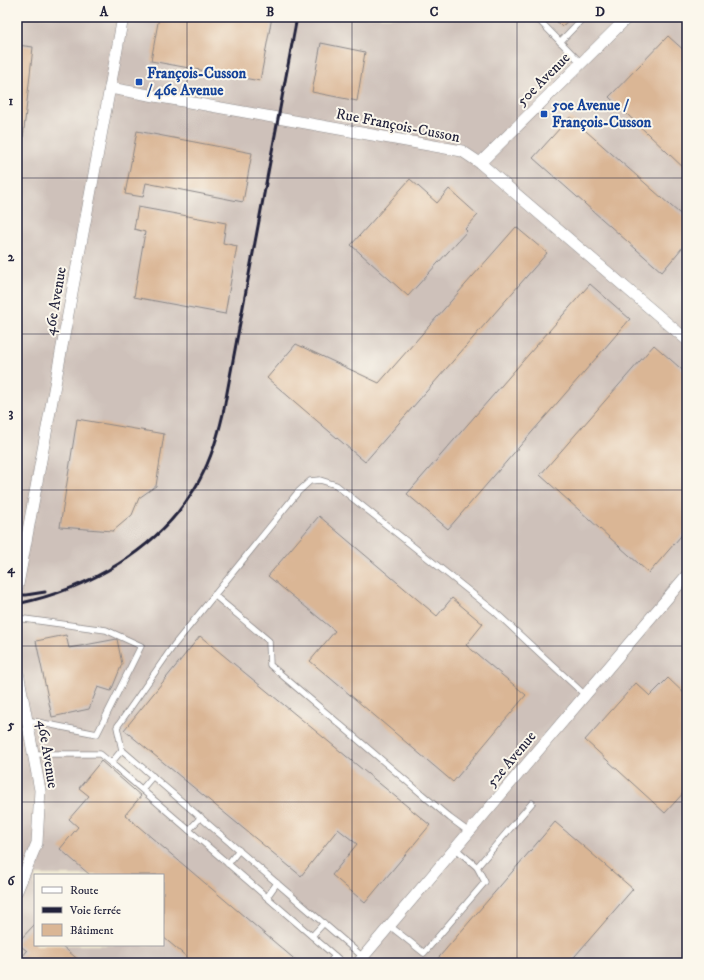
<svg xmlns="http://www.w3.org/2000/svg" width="704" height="980" font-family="'IM FELL DW Pica',serif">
<rect width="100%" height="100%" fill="#fbf7ec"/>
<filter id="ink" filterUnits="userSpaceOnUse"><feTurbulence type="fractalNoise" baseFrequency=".025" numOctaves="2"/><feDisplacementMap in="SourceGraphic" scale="8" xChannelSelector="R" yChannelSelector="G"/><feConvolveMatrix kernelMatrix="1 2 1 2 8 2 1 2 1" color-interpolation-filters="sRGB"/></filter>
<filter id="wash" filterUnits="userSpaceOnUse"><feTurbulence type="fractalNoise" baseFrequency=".012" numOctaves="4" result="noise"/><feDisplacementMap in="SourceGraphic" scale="16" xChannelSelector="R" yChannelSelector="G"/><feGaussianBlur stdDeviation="0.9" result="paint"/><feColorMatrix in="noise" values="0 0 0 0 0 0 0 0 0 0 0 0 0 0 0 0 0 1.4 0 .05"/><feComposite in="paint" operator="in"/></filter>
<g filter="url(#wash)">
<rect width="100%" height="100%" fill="#f1ebd2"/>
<path fill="#cec1ba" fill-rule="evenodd" d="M17,17H687V963H17ZM35,875H163V945H35Z"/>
<g id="blocks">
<g fill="#dab695">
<path d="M159,17H272L260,81L151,61Z"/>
<path d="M552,17H571L562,27Z"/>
<path d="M668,36L687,53V171L609,97Z"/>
<path d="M321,43L365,52L357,101L312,92Z"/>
<path d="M17,45L33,47L18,184L17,183Z"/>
<path d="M570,117L687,220V242L662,272L533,158Z"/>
<path d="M137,131L252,153L243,202L146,183L143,197L125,194Z"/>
<path d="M410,179L437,203L449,189L478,215L465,229L467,231L408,296L351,245Z"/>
<path d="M138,207L226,223L223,243L237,246L225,314L134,297L145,232L134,229Z"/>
<path d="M516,227L547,253L365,462L267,378L296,344L379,383Z"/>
<path d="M590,284L630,319L448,529L407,494Z"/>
<path d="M654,345L687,374V529L649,573L540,475Z"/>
<path d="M77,419L164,434L156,486L139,498L132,515L113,531L60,527Z"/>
<path d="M319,516L437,616L452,598L483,624L466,645L526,695L453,782L310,661L335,631L268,576Z"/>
<path d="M66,635L69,648L117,639L122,664L111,691L98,687L89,709L52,717L36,641Z"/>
<path d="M200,636L430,825L365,903L332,875L357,844L338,829L301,876L124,730Z"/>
<path d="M668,678L687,696V789L665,813L585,740L636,683L650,696Z"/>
<path d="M101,761L141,796L125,815L299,963H194L163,937V875H90L60,849L78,827L69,819L89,796L79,788Z"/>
<path d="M555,822L633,889L569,963H434Z"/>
<path d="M35,924V945H61L82,963H17L27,951L17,943Z"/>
</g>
</g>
</g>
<g filter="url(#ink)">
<use href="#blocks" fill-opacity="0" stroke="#8a8686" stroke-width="1"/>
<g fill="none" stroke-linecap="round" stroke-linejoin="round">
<g stroke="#8a8686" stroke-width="7">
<g id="lane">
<path d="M536,17L581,63"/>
<path d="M560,42L584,17"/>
<path d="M214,595L269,641L270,665L450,818L469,832"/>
<path d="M17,618L106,630L141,646L97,734L27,720"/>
<path d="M122,750L117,727L174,645L298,492L310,481L320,480L336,485L493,610L585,695"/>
<path d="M34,754H100L111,763"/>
<path d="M142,789L153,776"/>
<path d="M189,830L201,817"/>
<path d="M228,864L239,850"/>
<path d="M477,867L532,803"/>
<path d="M267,897L277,883"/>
<path d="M390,926L424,953L485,882L477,867L455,848"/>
<path d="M312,936L324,923"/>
<path d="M335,956L111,763L122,750L363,957"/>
<path d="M329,963L335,956L343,963"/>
</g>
</g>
<g stroke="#8a8686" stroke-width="12">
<g id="street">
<path d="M110,88L462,151L480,163L687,340"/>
<path d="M480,163L628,17"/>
<path d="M17,590L123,17"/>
<path d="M17,667L40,790L37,843L17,891"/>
<path d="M358,963L687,575"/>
</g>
</g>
<use href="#lane" stroke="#fff" stroke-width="5.5"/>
<use href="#street" stroke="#fff" stroke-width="11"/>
<g stroke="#22223b" stroke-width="3">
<path d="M17,595H26L45,592"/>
<path d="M17,604C88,589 157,551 195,488C209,465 217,440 223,414L297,17"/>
</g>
</g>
</g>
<path fill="none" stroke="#22223b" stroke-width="1" stroke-opacity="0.55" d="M187,17V963M352,17V963M517,17V963M17,178H687M17,334H687M17,490H687M17,646H687M17,802H687"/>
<g fill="#1a4fb4" stroke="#fbf7ec" stroke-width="1.5">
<rect x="135" y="78" width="8" height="8" rx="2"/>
<rect x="540" y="110" width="8" height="8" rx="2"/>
</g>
<g text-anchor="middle" stroke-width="4" stroke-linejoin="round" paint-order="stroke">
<g font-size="15" font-weight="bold" fill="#164399" stroke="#fbf7ec" text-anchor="start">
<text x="147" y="78">François-Cusson<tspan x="147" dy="17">/ 46e Avenue</tspan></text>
<text x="552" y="110">50e Avenue /<tspan x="552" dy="17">François-Cusson</tspan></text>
</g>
<g font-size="15" fill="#22223b" stroke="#fbf7ec">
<text transform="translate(543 79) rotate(-45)" y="5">50e Avenue</text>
<text transform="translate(398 125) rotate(11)" y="5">Rue François-Cusson</text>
<text transform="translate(55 301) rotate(-80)" y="5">46e Avenue</text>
<text transform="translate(48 754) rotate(81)" y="5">46e Avenue</text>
<text transform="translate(511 759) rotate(-50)" y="5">52e Avenue</text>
</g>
</g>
<rect width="704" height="980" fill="none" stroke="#fbf7ec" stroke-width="44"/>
<rect x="34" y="874" width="130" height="72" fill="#fbf7ec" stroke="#a4a2a5"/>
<rect x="42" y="887" width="20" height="6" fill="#ffffff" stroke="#a4a2a5"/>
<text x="70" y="894" font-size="12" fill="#22223b">Route</text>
<rect x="42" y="907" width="20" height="6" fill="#22223b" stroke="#a4a2a5"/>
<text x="70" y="914" font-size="12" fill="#22223b">Voie ferrée</text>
<rect x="42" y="924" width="20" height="12" fill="#dab695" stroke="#a4a2a5"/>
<text x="70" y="934" font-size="12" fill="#22223b">Bâtiment</text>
<rect x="22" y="22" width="660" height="936" fill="none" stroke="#22223b" stroke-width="1.5"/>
<g font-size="13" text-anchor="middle" font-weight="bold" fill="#22223b">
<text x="104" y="16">A</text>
<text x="270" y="16">B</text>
<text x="434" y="16">C</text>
<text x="600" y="16">D</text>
<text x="11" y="105">1</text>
<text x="11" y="261">2</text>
<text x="11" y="417">3</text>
<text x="11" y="573">4</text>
<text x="11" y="729">5</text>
<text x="11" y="885">6</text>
</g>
</svg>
